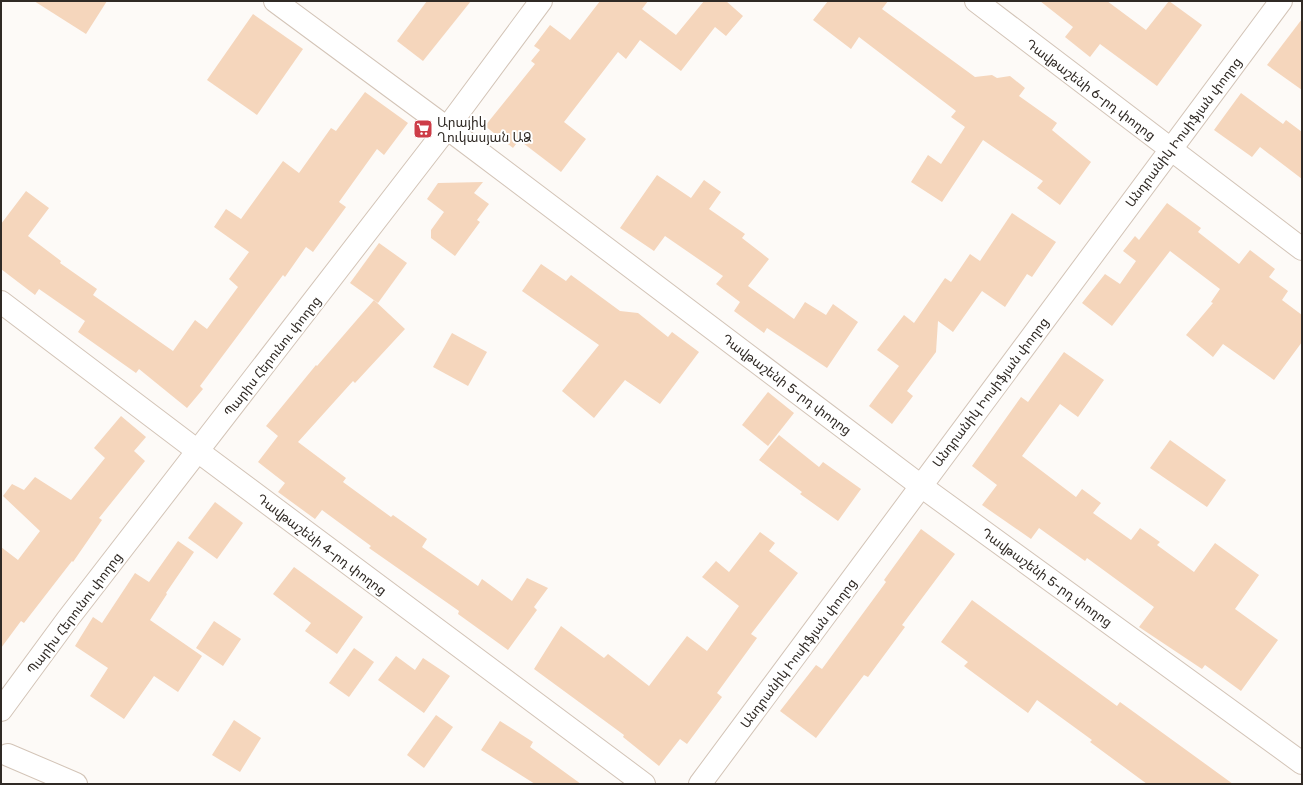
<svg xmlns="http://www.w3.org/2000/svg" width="1303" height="785" font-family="Rubik,'Noto Sans Armenian',sans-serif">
<rect width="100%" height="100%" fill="#fdfaf7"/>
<g fill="#f5d6bc">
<path d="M34,1H107L86,34Z"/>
<path d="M427,1H471L423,61L397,41Z"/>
<path d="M600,1H648L642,9L676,35L704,1H726L743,16L726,36L715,27L681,71L640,40L626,59L618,52L564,122L586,139L561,172L519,140L513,148L485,126L535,64L531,61L540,50L534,46L550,25L570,40Z"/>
<path d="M828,1H888L882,9L975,77L992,75L997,78L1010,76L1025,88L1019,96L1057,123L1052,130L1091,162L1060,205L1037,188L1043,181L983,140L942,202L911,182L928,155L941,164L965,127L951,117L956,111L859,37L851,49L813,20Z"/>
<path d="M1040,1H1107L1146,30L1169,1L1202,25L1157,86L1100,44L1090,57L1065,37L1073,27Z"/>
<path d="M253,14L303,49L257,115L207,80Z"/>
<path d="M1302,19V90L1267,65Z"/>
<path d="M365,92L408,123L384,155L377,149L339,202L346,207L313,252L306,247L285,277L283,275L233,342L200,386L203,389L187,408L139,369L136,373L78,332L85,321L39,289L35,295L1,269V224L26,191L49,208L28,236L61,261L60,263L97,289L93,295L173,351L195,320L207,329L238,287L229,279L249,252L214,227L226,209L241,219L283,161L299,173L331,128L336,131Z"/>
<path d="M1241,93L1283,124L1286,120L1302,132V179L1260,147L1252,157L1214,130Z"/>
<path d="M657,175L691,198L704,180L721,192L709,209L745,234L742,238L769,259L748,286L794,319L805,302L826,315L833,304L858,322L827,368L767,328L764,333L734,311L740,302L716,284L723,276L665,236L654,251L620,228Z"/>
<path d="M483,182L474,193L489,204L477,220L480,222L455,256L431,238V230L444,212L427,199L438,183Z"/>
<path d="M1167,203L1201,228L1198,232L1239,264L1250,250L1275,269L1269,277L1288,291L1282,300L1302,315V342L1274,380L1223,344L1213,357L1186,335L1213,303L1211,302L1220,289L1170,251L1112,326L1082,303L1105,274L1120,284L1136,261L1123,251L1135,236L1139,240Z"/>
<path d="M1012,213L1056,242L1032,277L1027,274L1005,307L982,291L953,332L938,321L936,352L907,391L913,396L892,424L869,406L899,366L877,350L904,315L914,323L945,278L951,282L970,254L980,261Z"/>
<path d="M379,243L407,263L378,303L350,283Z"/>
<path d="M541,264L566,281L571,275L620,311L638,313L668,337L672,332L699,352L660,404L625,380L594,418L562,391L599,345L522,291Z"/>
<path d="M374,300L405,329L355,383L353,381L298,442L346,478L343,482L391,517L393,515L427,539L422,547L478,586L482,579L512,601L527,578L548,588L534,607L537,610L508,650L458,614L459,611L369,548L371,546L322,510L315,519L278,492L285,483L258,462L278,436L266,426L316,365L317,366Z"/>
<path d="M452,333L487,352L468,386L433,367Z"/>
<path d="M1064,352L1104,380L1078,417L1060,404L1022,456L1076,497L1082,489L1101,503L1093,513L1131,540L1140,528L1160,542L1157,545L1194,572L1215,543L1259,575L1235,609L1278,640L1241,691L1205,665L1202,669L1139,627L1154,607L1087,558L1085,561L1039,528L1031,539L982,505L997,485L972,466L1021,397L1028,402Z"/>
<path d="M768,392L794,413L768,446L742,425Z"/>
<path d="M121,416L146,437L134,451L145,461L99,518L102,520L73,562L72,561L24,623L21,621L1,648V547L18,560L40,531L3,496L12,484L24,490L35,477L71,500L105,458L94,448Z"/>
<path d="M779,435L819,467L823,462L861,489L838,521L800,494L802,492L759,460Z"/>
<path d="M1170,440L1226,480L1207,507L1150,468Z"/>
<path d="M215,502L243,523L217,559L188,538Z"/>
<path d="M921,529L955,554L902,625L905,627L868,677L864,675L816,738L780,711L816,665L822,669L886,582L884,580Z"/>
<path d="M760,532L775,543L769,551L798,573L751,634L757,638L717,693L722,697L687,744L680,739L659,766L623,737L624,735L534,669L561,626L604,658L608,654L649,686L687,636L707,651L739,606L702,577L716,561L729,572Z"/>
<path d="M178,541L194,552L166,593L167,594L150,620L202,656L178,692L154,676L124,719L90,696L108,668L75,646L93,617L102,623L135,573L149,582Z"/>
<path d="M294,567L363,617L337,654L305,631L311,623L273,594Z"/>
<path d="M972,600L1117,706L1120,702L1233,784H1147L1090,742L1092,740L1037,700L1028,713L964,666L968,662L941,642Z"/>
<path d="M214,621L241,639L223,666L196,648Z"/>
<path d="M354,648L374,662L349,697L329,683Z"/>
<path d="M396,656L415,670L423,658L450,676L424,713L378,680Z"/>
<path d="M436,715L453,727L424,768L407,755Z"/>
<path d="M234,720L261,738L240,772L212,755Z"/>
<path d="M500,721L533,742L530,747L581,784H535L481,750Z"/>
</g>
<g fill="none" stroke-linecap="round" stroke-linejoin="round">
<g stroke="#d3c4b7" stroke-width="24">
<g id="minor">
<path d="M275,1L447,128L921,486L1302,763"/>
<path d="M976,1L1302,249"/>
<path d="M1,302L199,452L644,784"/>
<path d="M1,710L67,620L447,128L541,1"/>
<path d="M700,784L1281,1"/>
</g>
</g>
<g stroke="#d3c4b7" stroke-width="24">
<path id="major" d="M8,755L76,784"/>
</g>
<use href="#minor" stroke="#fff" stroke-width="22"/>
<use href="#major" stroke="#fff" stroke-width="22"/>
</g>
<defs>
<g id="supermarket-square" transform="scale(1)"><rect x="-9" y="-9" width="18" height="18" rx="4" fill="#cd3d48" stroke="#fff"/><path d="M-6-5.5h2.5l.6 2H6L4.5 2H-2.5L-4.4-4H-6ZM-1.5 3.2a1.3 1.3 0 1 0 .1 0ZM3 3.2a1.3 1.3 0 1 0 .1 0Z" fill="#fff"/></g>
</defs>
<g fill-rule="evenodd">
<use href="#supermarket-square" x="423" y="129"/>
</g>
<g text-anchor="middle" stroke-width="4" stroke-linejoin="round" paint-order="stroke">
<g font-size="13" fill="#302a25" stroke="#fff">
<text transform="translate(1091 89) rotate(37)" y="5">Դավթաշենի 6-րդ փողոց</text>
<text transform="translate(1183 132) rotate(-53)" y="5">Անդրանիկ Իոսիֆյան փողոց</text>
<text transform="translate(272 356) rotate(-52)" y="5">Պարիս Հերունու փողոց</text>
<text transform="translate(787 384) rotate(37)" y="5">Դավթաշենի 5-րդ փողոց</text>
<text transform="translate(990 392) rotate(-53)" y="5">Անդրանիկ Իոսիֆյան փողոց</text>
<text transform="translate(322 544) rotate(37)" y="5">Դավթաշենի 4-րդ փողոց</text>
<text transform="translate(1047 577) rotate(36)" y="5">Դավթաշենի 5-րդ փողոց</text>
<text transform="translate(74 613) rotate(-53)" y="5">Պարիս Հերունու փողոց</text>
<text transform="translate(798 653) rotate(-53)" y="5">Անդրանիկ Իոսիֆյան փողոց</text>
</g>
<g font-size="13" fill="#302a25" stroke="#fff" text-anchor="start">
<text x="437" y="127">Արայիկ<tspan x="437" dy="15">Ղուկասյան ԱՁ</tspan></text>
</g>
</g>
<rect width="1303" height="785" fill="none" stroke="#302a25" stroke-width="4"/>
</svg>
